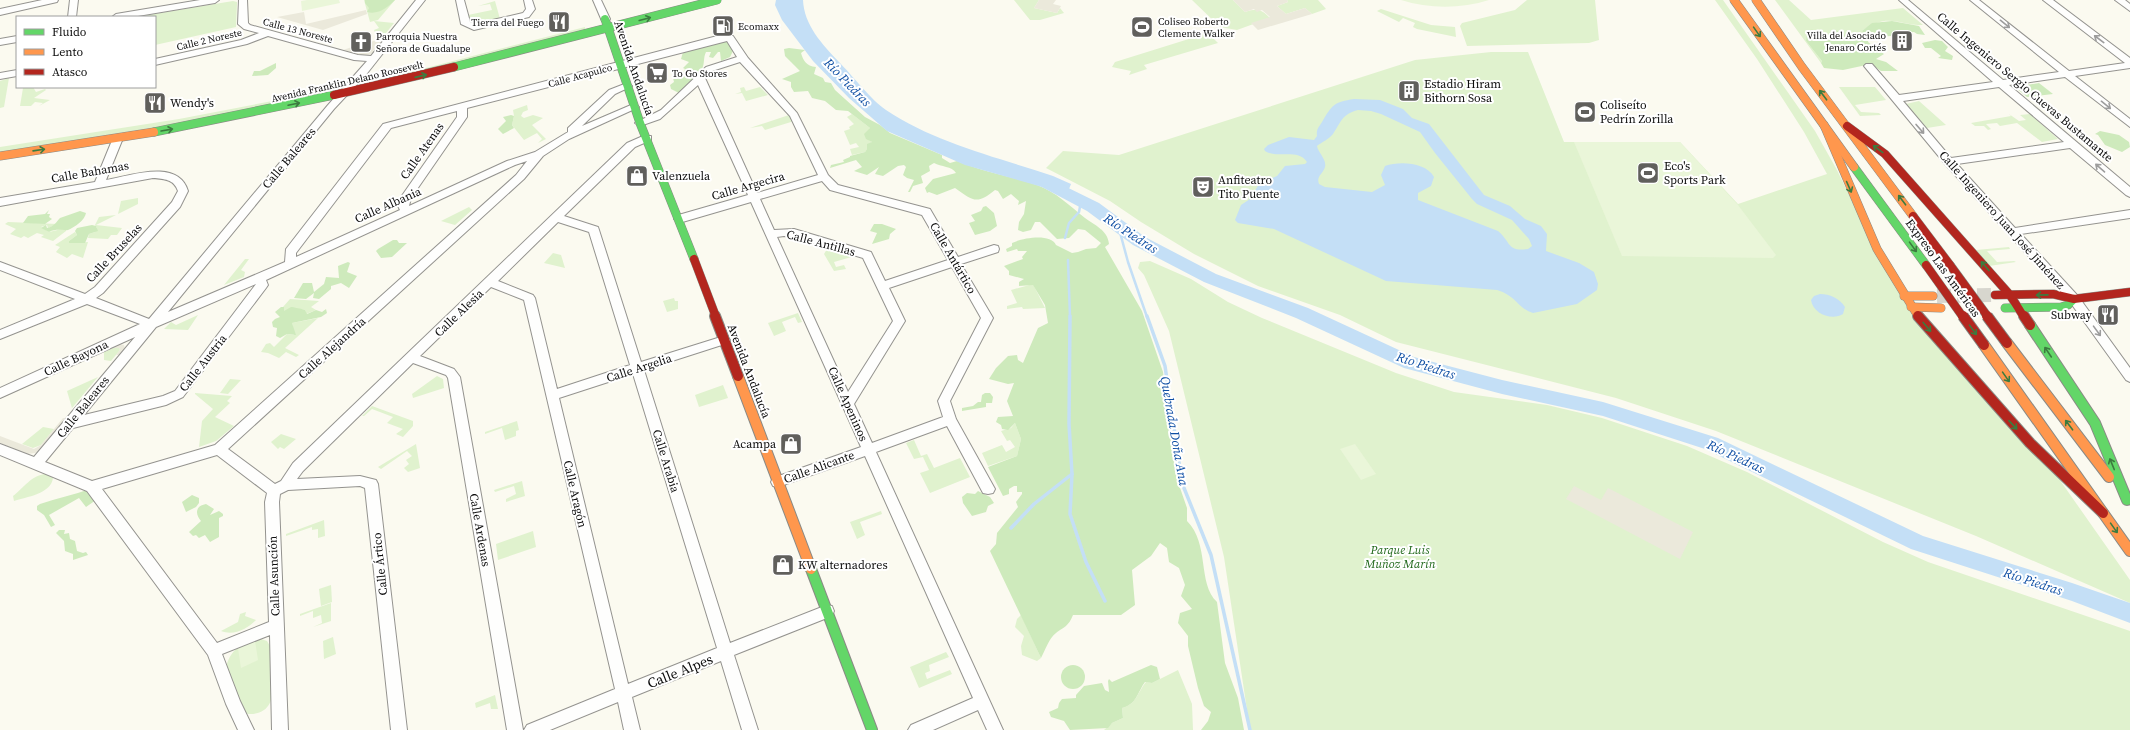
<svg xmlns="http://www.w3.org/2000/svg" width="2130" height="730" font-family="'Source Serif 4',serif">
<rect width="100%" height="100%" fill="#fbfaf0"/>
<g fill="#e0f2ce">
<path d="M364,0H395L378,20L370,22Z"/>
<path d="M1014,0H1039L1034,8L1057,13L1060,8L1064,13L1040,20H1030Z"/>
<path d="M1192,0H1233L1245,12C1257,8 1261,9 1270,18L1237,30L1220,27Z"/>
<path d="M1287,0H1318L1326,9L1312,14L1305,8L1286,14L1277,6L1288,2Z"/>
<path d="M1527,0H1595L1599,40L1589,43L1467,46L1460,26L1462,23L1515,10Z"/>
<path d="M1715,0H1723L1815,131L1837,170L1890,279L2057,476L2130,580V603L1976,536L1716,431L1616,398L1396,342L1340,315L1258,286L1194,254L1141,222L1110,201L1046,168L1063,151L1119,155L1415,60L1491,52H1528L1564,142H1680L1738,204L1827,174L1804,132L1757,59Z"/>
<path d="M1775,0H1789L1811,20L1903,8L1923,25C1897,25 1888,12 1862,31L1865,34C1851,37 1837,35 1823,34L1819,31L1807,35L1806,41L1822,61L1821,63Z"/>
<path d="M233,1L237,2V4L236,27L155,45V17H136Z"/>
<path d="M495,1L500,19L478,24L470,23L468,15L492,10L490,4L478,6Z"/>
<path d="M1381,9L1431,25L1455,27L1456,37L1417,29L1413,27L1415,23L1403,18L1399,22L1377,11Z"/>
<path d="M374,21L394,23L382,38L378,39L374,30L379,28Z"/>
<path d="M585,27V29L507,51L368,85V83Z"/>
<path d="M1208,33L1218,43L1144,65L1147,69L1129,75L1131,71L1112,67L1115,62Z"/>
<path d="M9,78L4,107L0,108V81Z"/>
<path d="M26,87H33L36,92L45,89L46,90L34,98L50,100L39,106L43,103L35,102L31,106H20L23,88Z"/>
<path d="M744,87L746,91L760,87L768,95L746,101L742,93L735,94L741,92L740,88Z"/>
<path d="M1839,87H1875L1886,100L1855,105L1861,112L1879,113L1881,115L1860,116Z"/>
<path d="M324,91V93L207,119L0,152V147L179,119Z"/>
<path d="M1919,101L1946,125L1927,128L1906,104Z"/>
<path d="M527,105L528,110L523,112L521,116L524,118L533,115L543,118L532,125L546,139L538,143L542,139L537,133L524,140L512,125L514,116L513,110Z"/>
<path d="M852,114L870,128L866,138L872,142L865,152L852,155L850,149L859,147L856,143L850,145L844,131L850,129L849,127L854,124L847,117Z"/>
<path d="M2009,114L2019,121L2026,120L2020,115L2030,114L2058,139L2042,142L2017,123L2000,126L1997,123L1986,124L1991,129L1988,130L1984,126H1975L1971,123L2011,116Z"/>
<path d="M789,115L793,121L791,122L765,130L762,126L750,128Z"/>
<path d="M138,198V204L118,214L121,201Z"/>
<path d="M469,207L472,210L455,225L441,221Z"/>
<path d="M116,215L96,225L122,228L117,235H111L108,239L88,238L89,234L95,232L97,228L95,225L99,217Z"/>
<path d="M8,222L58,224L48,228L47,225L41,227L49,232L66,228V231L53,241L41,237L44,235L37,233L28,238L24,236L21,238L10,234L16,229L5,224Z"/>
<path d="M75,232L77,235L69,241L76,243L88,242L83,258L72,254L67,258L56,252L60,247L55,245Z"/>
<path d="M2009,247L2010,249L1987,251L1997,262L2014,261L2016,262L1989,266L1976,250Z"/>
<path d="M827,249L855,256L834,262L836,267L844,265L846,269L834,271L824,254Z"/>
<path d="M553,253L561,255L565,268L544,263Z"/>
<path d="M245,259H249L241,270L245,272L244,277L224,285Z"/>
<path d="M1150,261L1191,279L1228,302L1262,318L1396,373L1454,392L1547,405L1602,418L1687,446L1747,472L1883,542L1928,562L2130,631V730H1250L1224,557L1169,331L1144,275L1138,268L1140,262Z"/>
<path d="M1033,284L1045,308L1023,309L1022,307L1007,309V306L1017,303L1011,290Z"/>
<path d="M674,298L675,301H678V309L667,312L663,301Z"/>
<path d="M290,299L319,301L311,307L316,310L306,314L305,310L301,309L284,311L283,307Z"/>
<path d="M798,313L802,322L798,323L795,317L782,322L786,331L774,336L768,323Z"/>
<path d="M198,315L188,330L164,329L171,322L176,325Z"/>
<path d="M318,318L285,348L299,355L296,357L286,352L279,358L268,353L261,352L266,344L270,343L274,347L287,334L294,335L292,323Z"/>
<path d="M115,347H119L120,350L111,361L104,360V352Z"/>
<path d="M437,376L443,379L444,388L413,398L412,394Z"/>
<path d="M98,377L72,408L67,391Z"/>
<path d="M230,379L241,380L228,394L220,393Z"/>
<path d="M723,385L728,398L699,407L695,395Z"/>
<path d="M195,393L232,396L227,401L230,403L215,417L234,426L216,441L199,447L202,421L213,409L195,394Z"/>
<path d="M372,406L413,421V426L403,437L396,434L403,429L387,423L393,417L372,409L364,416H362Z"/>
<path d="M517,421L519,430L516,431V436L505,440L502,428L485,434V432Z"/>
<path d="M1015,423L1021,439L1017,456L988,466L982,453L1002,445L1006,452L1015,447L1010,440L1007,441L1001,431L1011,428Z"/>
<path d="M43,427L54,429L41,445L33,448L22,444Z"/>
<path d="M281,434L296,439L284,449L280,447L278,449L271,442Z"/>
<path d="M914,440L921,456L927,454L934,468L960,458L970,477L930,493L920,473L929,470L923,457L914,459L906,443Z"/>
<path d="M416,444L420,468L408,472L404,468L409,464L406,460L412,456L407,451L381,469L378,467Z"/>
<path d="M46,474L53,478C51,494 26,497 14,501L13,496C24,488 31,475 46,474Z"/>
<path d="M522,481L525,496L506,502V499L516,494L514,486L495,492L494,490Z"/>
<path d="M881,511L882,514L860,522L865,535L857,539L850,522Z"/>
<path d="M324,520L325,536L318,538V529L312,530V527L286,536V534Z"/>
<path d="M533,531L536,547L498,560L496,544Z"/>
<path d="M331,585L332,602L321,606L319,589Z"/>
<path d="M331,603V621L313,627L322,623L321,615L313,618V611L300,616V614Z"/>
<path d="M246,612L245,616L256,620C247,629 234,636 221,631L238,622L240,614Z"/>
<path d="M1021,615L1041,658L1037,661L1022,655L1021,646L1024,636L1015,627L1017,619Z"/>
<path d="M333,637L336,654L324,659L323,641Z"/>
<path d="M261,639L267,641L270,646C272,669 284,716 248,714L244,712L226,667C230,650 243,640 261,639Z"/>
<path d="M946,652L949,657L929,665L930,671L925,673L927,679L950,670L952,674L919,688L910,667Z"/>
<path d="M1178,670L1192,704L1193,730H1104L1112,723L1123,718L1122,708C1137,704 1137,693 1146,682L1152,683Z"/>
<path d="M495,695L498,709H491L490,703L476,708L475,703Z"/>
</g>
<g fill="#ceeabc">
<path d="M365,0H395C388,7 379,15 367,12L369,8L365,3Z"/>
<path d="M1892,21L1919,26L1925,35L1917,34L1914,32L1899,33L1901,35L1869,38L1868,42L1884,54L1876,59L1886,62L1898,71H1881L1871,64L1843,70L1824,68L1821,63L1822,61L1806,41C1807,21 1818,34 1828,34L1834,29L1849,37L1864,34L1862,31L1872,23Z"/>
<path d="M728,40L733,51L730,57L721,61L720,52H718L713,58L709,57L711,52H706C703,58 705,63 702,69L679,93L671,89L670,85L674,82L673,78L682,75L685,69L683,68L689,62L681,59L683,52Z"/>
<path d="M1935,40L1942,41L1948,47L1945,51L1953,56L1952,60L1938,58L1941,56L1931,48H1925L1922,43Z"/>
<path d="M789,48L805,50L801,53C803,60 806,66 816,67L814,74L823,78L825,82L831,83L835,90L865,117L880,125L890,133L942,155V158L950,163L957,161C983,172 1011,176 1037,185C1056,192 1070,206 1085,218C1094,225 1108,230 1109,244L1105,247L1142,311L1163,372L1173,455L1178,482L1187,508V521C1210,544 1197,583 1217,602L1225,663L1238,698L1244,730H1201L1208,721L1211,712L1204,706L1198,688L1188,646V636L1178,623L1180,613L1192,609L1181,596L1185,585L1179,568L1169,562L1167,548L1160,543L1151,556L1132,570L1135,605L1121,615H1073C1068,627 1065,626 1056,633C1049,638 1045,651 1041,658L990,551L996,544L997,533L1018,507L1016,502L1022,494V492H1017V486H1014L1009,489V494L1003,496L988,467L1017,456L1021,439L1015,423L1008,430L1002,429L1001,425L996,422L998,417L1013,416L1007,401L1014,383L1008,384L989,379L996,368L1008,356L1017,355L1018,360L1023,363L1038,328L1048,323L1045,305L1033,285L1019,286V282L1024,279L1009,275V271L1004,266L1023,259L1022,257L1027,251H1018L1017,249L1007,252L1006,249L1012,246V243C1022,238 1051,233 1056,245L1072,253L1078,252L1086,249L1096,248L1101,243L1085,230L1078,229L1069,238L1057,239L1040,222H1035L1031,230L1023,232L1018,230L1019,222L1024,214L1026,201L1018,205L1019,201L1011,194L1003,199L998,191L995,190C977,205 973,201 955,188L937,195L929,192L927,193L925,188L933,179L956,173C952,166 941,167 934,163L929,166L930,171L921,176L923,183L913,186L910,192H908L914,180L907,178L903,175L906,167L904,165L898,166L883,176L875,174L879,167L867,175L854,171L862,167L856,160L830,168L831,165L844,162L843,160L850,157V156L865,152L867,149V144L872,142L866,139L864,134L870,128L848,111L836,110L825,101L812,98L808,91L794,92L791,87V82L782,79L800,71L785,56L784,49Z"/>
<path d="M276,63V68L268,75L252,76L254,71H260Z"/>
<path d="M2039,83L2053,94L2027,97L2015,87Z"/>
<path d="M511,115L514,116L512,125L514,128L503,134L498,129L506,121L503,117Z"/>
<path d="M2100,131L2119,135L2129,142L2130,147L2122,152L2105,145L2098,135L2095,134Z"/>
<path d="M986,206L994,213L997,226L990,231L975,235L969,223L975,221L971,215L981,211L983,207Z"/>
<path d="M49,210L47,214H50L49,217L52,219L45,224L23,223L28,216L45,214Z"/>
<path d="M80,211L86,213C85,220 75,227 68,230C64,231 57,228 49,232L41,228L46,225L47,228C55,226 56,222 60,218Z"/>
<path d="M874,224H882L896,229L890,234L889,239L872,244L877,233L870,231Z"/>
<path d="M92,225L96,226L98,231L89,234L85,243H69V241L77,235L75,231L77,228Z"/>
<path d="M393,240H397L399,243H407L392,257L381,258L376,251L378,249Z"/>
<path d="M348,262L350,263L347,272L357,276L349,288L341,283L331,286V289L319,299L313,298L314,293L306,299L294,298L303,283H312L314,292L324,284L326,277L339,278L338,266Z"/>
<path d="M281,307H284V311L291,307C293,307 302,309 305,310L307,314L316,310L322,312L326,309L327,313L321,317L292,323L296,335L287,334L280,338L276,336L277,328L273,327L272,322L275,319L280,317L275,312Z"/>
<path d="M985,393H990L993,397L992,403H986V407L962,411V408L973,406L978,402H981L982,395Z"/>
<path d="M90,489L96,500L86,507L79,498L49,515L55,525L51,527L44,515L37,510V506L40,504C57,498 74,495 90,489Z"/>
<path d="M978,491L990,497L994,503L988,506L986,512L972,516L963,503L962,497L967,493L975,494Z"/>
<path d="M192,495L199,498V503L196,507L186,512L182,502Z"/>
<path d="M206,504L214,509L210,515L219,511L223,514V516L219,518V537L210,542L205,535L199,538L196,535L193,536L189,532L201,521C195,514 195,506 206,504Z"/>
<path d="M59,530H65L64,534L69,533L70,539L75,541L77,551L83,553L86,552L88,555L73,560V554L65,551L64,541L56,533Z"/>
<path d="M1151,665L1157,667L1160,679L1152,683L1145,682C1137,693 1137,704 1122,708L1123,718L1112,723L1108,728L1070,730L1064,721L1051,717L1049,712L1058,708L1059,703L1062,699L1076,698V695L1084,686L1102,683L1105,690L1109,692L1108,681L1109,679L1112,682Z"/>
<circle cx="1073" cy="677" r="12"/>
</g>
<g fill="#eaf6d9">
<path d="M307,0H339L340,3L302,11L301,1Z"/>
<path d="M1401,0H1489C1461,9 1429,9 1401,0Z"/>
<path d="M1574,142H1680L1738,205L1776,255L1773,258L1622,256Z"/>
<path d="M1355,444L1376,474L1361,480L1340,449Z"/>
<path d="M255,641L258,660L241,668L238,648Z"/>
</g>
<g fill="#ebe9db">
<path d="M1039,0H1056L1053,4L1061,6L1057,13L1034,8Z"/>
<path d="M1233,0H1287L1288,2L1277,6L1286,14L1305,8L1312,14L1258,30L1251,23L1270,17L1262,10L1257,12L1254,9L1245,12Z"/>
<path d="M366,10L367,14L323,30L277,17L304,12L306,24Z"/>
<path d="M378,39L381,42L373,51L375,52L366,56L357,55L359,54L343,50L355,46L357,48Z"/>
<path d="M119,344L124,345L125,349L122,355H116L120,350L119,348H113L0,399V395Z"/>
<path d="M63,418L69,419L40,451L35,453L27,454L0,443V436L34,449L41,445Z"/>
<path d="M1574,486L1601,500L1608,488L1693,532L1680,559L1566,499Z"/>
</g>
<g fill="#c4dff6" fill-rule="evenodd">
<path d="M776,0H803C804,25 822,44 839,62C851,74 872,101 886,110C935,143 997,157 1053,176L1071,184L1067,194L965,165L887,131L849,98L813,61L782,20L775,5Z"/>
<path d="M1354,99L1380,100L1403,109L1412,118L1429,124L1484,195L1510,206L1525,219L1541,226L1547,234L1546,251L1579,263L1594,272L1598,284L1597,290L1577,304L1533,313C1517,308 1517,296 1497,290L1386,281L1274,229L1238,223L1235,220L1241,205L1250,199L1259,184L1277,176L1285,166L1305,164L1307,162C1298,148 1278,159 1265,151L1264,149L1268,145L1289,137L1314,140L1317,136C1316,129 1319,127 1322,122C1332,105 1334,102 1354,99ZM1358,110L1371,111L1381,114L1420,132L1435,153L1472,199L1477,204L1512,220L1529,239L1532,246L1528,249C1507,252 1511,242 1498,231L1418,200V193L1431,186L1434,177C1426,162 1399,161 1385,166L1381,175L1385,185L1372,192L1325,187L1319,184C1316,176 1323,174 1325,167C1327,159 1318,153 1317,146C1322,142 1329,139 1333,134C1341,122 1342,114 1358,110Z"/>
<path d="M1820,294C1830,294 1839,298 1845,307L1843,314C1832,321 1813,314 1811,300L1814,296Z"/>
</g>
<g fill="none" stroke-linecap="round" stroke-linejoin="round">
<g stroke="#c4dff6" stroke-width="2.5">
<path d="M1118,225L1128,262L1147,317"/>
<path d="M1065,238L1069,223L1079,212L1081,201"/>
<path d="M1068,260L1070,317"/>
</g>
<g stroke="#c4dff6" stroke-width="3.5">
<path d="M1070,316L1069,424L1072,474L1070,514L1086,562L1105,601"/>
<path d="M1147,316L1165,366L1182,483L1211,555L1250,730"/>
<path d="M1011,528L1034,504L1072,474"/>
</g>
<path fill="#c4dff6" fill-rule="evenodd" d="M1046,177L1099,203L1145,237L1216,274L1308,308L1414,357L1502,380L1603,402L1718,438L1923,536L2072,583L2130,603V623L2072,601L1911,549L1705,449L1603,416L1502,394L1404,368L1296,318L1204,282L1133,245L1087,211L1040,186L1038,182L1040,178Z"/>
<path stroke="#d7d6ce" stroke-width="14" stroke-dasharray="14 6" stroke-linecap="butt" d="M1937,296L1995,295"/>
<g stroke="#94938f" stroke-width="2">
<g id="street">
<path d="M42,0H58L57,2L0,15V9Z"/>
<path d="M70,0H78L76,17H68Z"/>
<path d="M200,0H219L215,3L132,17H112L116,14Z"/>
<path d="M239,0H247L248,23L250,25L358,55L371,56L416,0H425L365,76L334,109L168,312L285,262L286,249L383,124L721,35L733,36L748,58L797,113L828,175L838,185L930,209L958,257L994,245L998,246L999,249L998,252L961,264L993,318L950,401L956,419L995,489L993,493L988,494L983,493L947,426L876,452L1003,730H987L978,710L933,730H908L911,725L973,698L865,456L778,487L773,486L771,482L773,478L861,447L751,202L679,223L674,219L675,216L748,195L698,85L660,119L640,126L635,123L661,110L706,67L737,57L727,41L467,108V117L411,198L409,206L507,161L535,152L568,132V128L609,90L627,83L632,86L615,94L582,126L631,105L634,104L639,107L569,139L543,156L524,179L228,449L275,484L281,481L293,463L627,143L643,136H651V140L635,147L564,216L598,227L599,230L641,362L724,336L730,340L728,343L644,370L730,643L827,605L832,606L834,611L832,616L734,655L758,730H742L721,661L632,697L640,730H624L618,702L550,730H524L527,725L615,689L524,300L491,287L420,356L454,369L460,377L523,730H507L448,378L446,375L413,363L303,471L297,479L360,476L376,480L378,484L407,730H391L365,488L360,486L288,490L280,494L279,502L288,730H272L270,635L222,654L240,701L254,730H238L226,704L208,655L87,491L0,455V444L34,457L135,337L0,398V388L140,324L87,304L0,339V330L75,299L0,270V262L85,294L95,287L172,202L178,191C174,179 164,179 153,178L0,206V198L95,182L113,138L118,135L123,138L106,180C130,176 178,158 188,191L180,207L103,293L96,298L149,319L328,105L367,61L354,60L268,36L247,44L155,65V59L241,40L259,33L244,29L238,24ZM740,62L790,116L818,175L757,193L705,78L712,71ZM457,111V117L401,197L398,206L400,210L296,257V253L391,128ZM527,161L516,175L215,445L92,481L45,462L73,428L166,405L183,397L266,288L268,285L266,280L515,165ZM822,181L830,190L922,215L948,260L885,281L871,252L794,229L774,230L760,199ZM558,222L589,232L630,365L557,389L535,298L533,295L498,281ZM784,236L794,237L863,258L893,321L848,392L777,237ZM952,267L981,318L938,401L943,417L872,443L854,404L905,321L889,288ZM256,284L175,391L163,396L84,415L156,327ZM633,374L717,648L628,684L559,398ZM217,455L267,493L265,502L269,622L217,643L102,489Z"/>
<path d="M456,0H464L470,22L475,24L523,13L526,9L524,0H532L535,9L529,17L474,30L461,24Z"/>
<path d="M593,0H601L610,19L608,21H602Z"/>
<path d="M1899,0H1908L2003,80L2059,72L1970,0H1979L2069,71L2125,63L2043,0H2053L2130,58V68L2075,76L2130,119V127L2065,77L2009,85L2130,187V197L2126,195L2070,148L1957,164L2015,228L2130,210V218L2021,234L2078,296L2130,368V382L2126,380L2070,302L1945,164L1864,66L1866,64H1872L1899,95L1993,82ZM1999,87L2064,142L1951,158L1903,101Z"/>
<path d="M2115,0H2125L2130,4V11Z"/>
<path d="M17,36V42L0,45V39Z"/>
<path d="M17,70V76L0,79V73Z"/>
</g>
</g>
<g stroke="#8a8a85" stroke-width="9">
<g id="fast-far1">
<path d="M605,19L640,123L694,259"/>
<path d="M454,67L717,0"/>
<path d="M154,132L334,95"/>
<path d="M1854,167L1926,265"/>
<path d="M2005,308L2061,307L2068,305L2074,299"/>
</g>
</g>
<g stroke="#8a8a85" stroke-width="12">
<g id="fast">
<path d="M2030,325L2095,423L2127,500"/>
<path d="M811,569L872,730"/>
</g>
</g>
<g stroke="#8a8a85" stroke-width="9">
<g id="slow-far1">
<path d="M1734,0L1854,167"/>
<path d="M1756,0L1802,67L1913,216"/>
<path d="M1824,125L1877,249L1918,316"/>
<path d="M0,156L154,132"/>
<path d="M1904,296H1933"/>
<path d="M1911,307L1941,308"/>
</g>
</g>
<g stroke="#8a8a85" stroke-width="12">
<g id="slow">
<path d="M2007,343L2109,477"/>
<path d="M1984,345L2130,551"/>
<path d="M738,376L811,569"/>
</g>
</g>
<g stroke="#8a8a85" stroke-width="9">
<g id="jam-far1">
<path d="M334,95L454,67"/>
<path d="M1847,126L1885,154L2010,295L2024,317"/>
<path d="M1913,216L1950,265"/>
<path d="M694,259L716,317"/>
<path d="M1995,295L2053,294L2074,299L2130,292"/>
</g>
</g>
<g stroke="#8a8a85" stroke-width="12">
<g id="jam">
<path d="M715,316L738,376"/>
<path d="M1918,316L2030,443L2103,513"/>
<path d="M2024,316L2030,325"/>
</g>
</g>
<use href="#street" fill="#fefefd" fill-rule="evenodd"/>
<use href="#fast-far1" stroke="#63d668" stroke-width="8"/>
<use href="#fast" stroke="#63d668" stroke-width="10"/>
<use href="#slow-far1" stroke="#ff974d" stroke-width="8"/>
<use href="#slow" stroke="#ff974d" stroke-width="10"/>
<use href="#jam-far1" stroke="#b3261e" stroke-width="8"/>
<use href="#jam" stroke="#b3261e" stroke-width="10"/>
<g stroke="#81807c" stroke-width="9" stroke-linecap="butt">
<g id="jam-bridge-far1">
<path d="M1926,265L1963,317"/>
<path d="M1950,265L1988,317"/>
</g>
</g>
<g stroke="#81807c" stroke-width="12" stroke-linecap="butt">
<g id="jam-bridge">
<path d="M1963,316L1984,345"/>
<path d="M1987,316L2007,343"/>
</g>
</g>
<use href="#jam-bridge-far1" stroke="#b3261e" stroke-width="8"/>
<use href="#jam-bridge" stroke="#b3261e" stroke-width="10"/>
</g>
<defs><path id="oneway-shaft" d="M-6 0H5M1.5-3L5.5 0L1.5 3" fill="none" stroke-width="1.6" stroke-linecap="round" stroke-linejoin="round"/></defs>
<g stroke="#3c7b3f">
<use href="#oneway-shaft" transform="translate(645 19) rotate(-15)"/>
<use href="#oneway-shaft" transform="translate(1757 32) rotate(55)"/>
<use href="#oneway-shaft" transform="translate(421 76) rotate(-13)"/>
<use href="#oneway-shaft" transform="translate(1823 95) rotate(-127)"/>
<use href="#oneway-shaft" transform="translate(294 104) rotate(-12)"/>
<use href="#oneway-shaft" transform="translate(167 130) rotate(-10)"/>
<use href="#oneway-shaft" transform="translate(1878 149) rotate(-144)"/>
<use href="#oneway-shaft" transform="translate(39 150) rotate(-8)"/>
<use href="#oneway-shaft" transform="translate(1849 187) rotate(66)"/>
<use href="#oneway-shaft" transform="translate(1902 200) rotate(-127)"/>
<use href="#oneway-shaft" transform="translate(1913 247) rotate(54)"/>
<use href="#oneway-shaft" transform="translate(1985 266) rotate(-131)"/>
<use href="#oneway-shaft" transform="translate(2042 295) rotate(179)"/>
<use href="#oneway-shaft" transform="translate(1927 327) rotate(50)"/>
<use href="#oneway-shaft" transform="translate(1973 330) rotate(54)"/>
<use href="#oneway-shaft" transform="translate(2048 352) rotate(-124)"/>
<use href="#oneway-shaft" transform="translate(2006 377) rotate(55)"/>
<use href="#oneway-shaft" transform="translate(2013 425) rotate(47)"/>
<use href="#oneway-shaft" transform="translate(2069 425) rotate(-127)"/>
<use href="#oneway-shaft" transform="translate(2112 464) rotate(-112)"/>
<use href="#oneway-shaft" transform="translate(2114 528) rotate(55)"/>
</g>
<g stroke="#9d9d9d">
<use href="#oneway-shaft" transform="translate(2005 24) rotate(39)"/>
<use href="#oneway-shaft" transform="translate(2099 39) rotate(-143)"/>
<use href="#oneway-shaft" transform="translate(2106 105) rotate(39)"/>
<use href="#oneway-shaft" transform="translate(1920 129) rotate(49)"/>
<use href="#oneway-shaft" transform="translate(2100 168) rotate(-139)"/>
<use href="#oneway-shaft" transform="translate(2097 331) rotate(54)"/>
</g>
<defs>
<g id="restaurant-square" transform="scale(1.15)"><rect x="-9" y="-9" width="18" height="18" rx="4" fill="#605f5c" stroke="#fff"/><path d="M-5-6h1v4h1v-4h1v4h1v-4h1v5L-1.5 .5V6h-2V.5L-5-1ZM5-6V6H3V1.5H1.5Q1.5-4 5-6Z" fill="#fff"/></g>
<g id="fuel-square" transform="scale(1.15)"><rect x="-9" y="-9" width="18" height="18" rx="4" fill="#605f5c" stroke="#fff"/><path d="M-5.5-6h7V0h2V4h1.3V-2.5L3-4.5l.8-.8L6-3V5H2.5V1h-1V6h-7ZM-4.2-4.7v3.2H.2V-4.7Z" fill="#fff"/></g>
<g id="stadium-square" transform="scale(1.15)"><rect x="-9" y="-9" width="18" height="18" rx="4" fill="#605f5c" stroke="#fff"/><path d="M0-5a6.5 5 0 1 0 0 10a6.5 5 0 1 0 0-10ZM-3.5-1.8h7v3.6h-7Z" fill="#fff"/></g>
<g id="building-square" transform="scale(1.15)"><rect x="-9" y="-9" width="18" height="18" rx="4" fill="#605f5c" stroke="#fff"/><path d="M-4-6H4V6H1V3H-1V6H-4ZM-2.5-4.3h1.7v1.8h-1.7ZM.8-4.3h1.7v1.8H.8ZM-2.5-1h1.7V.8h-1.7ZM.8-1h1.7V.8H.8Z" fill="#fff"/></g>
<g id="church-square" transform="scale(1.15)"><rect x="-9" y="-9" width="18" height="18" rx="4" fill="#605f5c" stroke="#fff"/><path d="M-1.2-6h2.4v3.5h3.3v2.4h-3.3V6h-2.4V-.1h-3.3v-2.4h3.3Z" fill="#fff"/></g>
<g id="supermarket-square" transform="scale(1.15)"><rect x="-9" y="-9" width="18" height="18" rx="4" fill="#605f5c" stroke="#fff"/><path d="M-6-5.5h2.5l.6 2H6L4.5 2H-2.5L-4.4-4H-6ZM-1.5 3.2a1.3 1.3 0 1 0 .1 0ZM3 3.2a1.3 1.3 0 1 0 .1 0Z" fill="#fff"/></g>
<g id="shop-square" transform="scale(1.15)"><rect x="-9" y="-9" width="18" height="18" rx="4" fill="#605f5c" stroke="#fff"/><path d="M-5-2.5h2.3a2.7 3.5 0 0 1 5.4 0H5L5.5 6h-11ZM-1.5-2.5h3a1.5 2.3 0 0 0-3 0Z" fill="#fff"/></g>
<g id="theatre-square" transform="scale(1.15)"><rect x="-9" y="-9" width="18" height="18" rx="4" fill="#605f5c" stroke="#fff"/><path d="M-5-5.5Q0-4 5-5.5V0Q5 5 0 6Q-5 5-5 0ZM-3.3-2.5H-1v1.5H-3.3ZM1-2.5H3.3v1.5H1ZM-2.8 1Q0 5.5 2.8 1Z" fill="#fff"/></g>
</defs>
<g fill-rule="evenodd">
<use href="#restaurant-square" x="559" y="22"/>
<use href="#fuel-square" x="723" y="26"/>
<use href="#stadium-square" x="1142" y="27"/>
<use href="#building-square" x="1902" y="41"/>
<use href="#church-square" x="361" y="42"/>
<use href="#supermarket-square" x="657" y="73"/>
<use href="#building-square" x="1409" y="91"/>
<use href="#restaurant-square" x="155" y="103"/>
<use href="#stadium-square" x="1585" y="112"/>
<use href="#stadium-square" x="1648" y="173"/>
<use href="#shop-square" x="637" y="176"/>
<use href="#theatre-square" x="1203" y="187"/>
<use href="#restaurant-square" x="2108" y="315"/>
<use href="#shop-square" x="791" y="444"/>
<use href="#shop-square" x="783" y="565"/>
</g>
<g text-anchor="middle" stroke-width="4" stroke-linejoin="round" paint-order="stroke">
<g font-size="10" fill="#0c0c0c" stroke="#fff" text-anchor="start">
<text x="1158" y="25">Coliseo Roberto<tspan x="1158" dy="12">Clemente Walker</tspan></text>
<text x="544" y="26" text-anchor="end">Tierra del Fuego</text>
<text x="738" y="30">Ecomaxx</text>
<text x="1886" y="39" text-anchor="end">Villa del Asociado<tspan x="1886" dy="12">Jenaro Cortés</tspan></text>
<text x="376" y="40">Parroquia Nuestra<tspan x="376" dy="12">Señora de Guadalupe</tspan></text>
<text x="672" y="77">To Go Stores</text>
</g>
<g font-size="10" fill="#0c0c0c" stroke="#fff">
<text transform="translate(298 30) rotate(15)" y="4">Calle 13 Noreste</text>
<text transform="translate(209 39) rotate(-13)" y="4">Calle 2 Noreste</text>
<text transform="translate(580 75) rotate(-15)" y="4">Calle Acapulco</text>
<text transform="translate(347 81) rotate(-13)" y="4">Avenida Franklin Delano Roosevelt</text>
</g>
<g font-size="12" fill="#0c0c0c" stroke="#fff">
<text transform="translate(634 68) rotate(71)" y="4">Avenida Andalucía</text>
<text transform="translate(2025 87) rotate(40)" y="4">Calle Ingeniero Sergio Cuevas Bustamante</text>
<text transform="translate(422 151) rotate(-55)" y="4">Calle Atenas</text>
<text transform="translate(289 158) rotate(-50)" y="4">Calle Baleares</text>
<text transform="translate(90 172) rotate(-10)" y="4">Calle Bahamas</text>
<text transform="translate(748 186) rotate(-16)" y="4">Calle Argecira</text>
<text transform="translate(388 205) rotate(-24)" y="4">Calle Albania</text>
<text transform="translate(2002 220) rotate(48)" y="4">Calle Ingeniero Juan José Jiménez</text>
<text transform="translate(821 243) rotate(15)" y="4">Calle Antillas</text>
<text transform="translate(114 253) rotate(-47)" y="4">Calle Bruselas</text>
<text transform="translate(953 258) rotate(60)" y="4">Calle Antártico</text>
<text transform="translate(1943 268) rotate(54)" y="4">Expreso Las Américas</text>
<text transform="translate(459 313) rotate(-44)" y="4">Calle Alesia</text>
<text transform="translate(332 348) rotate(-42)" y="4">Calle Alejandría</text>
<text transform="translate(76 358) rotate(-25)" y="4">Calle Bayona</text>
<text transform="translate(203 363) rotate(-52)" y="4">Calle Austria</text>
<text transform="translate(639 368) rotate(-18)" y="4">Calle Argelia</text>
<text transform="translate(749 371) rotate(69)" y="4">Avenida Andalucía</text>
<text transform="translate(848 404) rotate(66)" y="4">Calle Apeninos</text>
<text transform="translate(83 407) rotate(-51)" y="4">Calle Baleares</text>
<text transform="translate(666 461) rotate(73)" y="4">Calle Arabia</text>
<text transform="translate(819 467) rotate(-20)" y="4">Calle Alicante</text>
<text transform="translate(575 494) rotate(77)" y="4">Calle Aragón</text>
<text transform="translate(480 530) rotate(80)" y="4">Calle Ardenas</text>
<text transform="translate(380 564) rotate(-96)" y="4">Calle Ártico</text>
<text transform="translate(274 576) rotate(-92)" y="4">Calle Asunción</text>
</g>
<g font-size="12" fill="#0c0c0c" stroke="#fff" text-anchor="start">
<text x="1424" y="88">Estadio Hiram<tspan x="1424" dy="14">Bithorn Sosa</tspan></text>
<text x="170" y="107">Wendy's</text>
<text x="1600" y="109">Coliseíto<tspan x="1600" dy="14">Pedrín Zorilla</tspan></text>
<text x="1664" y="170">Eco's<tspan x="1664" dy="14">Sports Park</tspan></text>
<text x="652" y="180">Valenzuela</text>
<text x="1218" y="184">Anfiteatro<tspan x="1218" dy="14">Tito Puente</tspan></text>
<text x="2092" y="319" text-anchor="end">Subway</text>
<text x="776" y="448" text-anchor="end">Acampa</text>
<text x="798" y="569">KW alternadores</text>
</g>
<g font-size="12" font-style="italic" fill="#1f6719" stroke="#fff">
<text x="1400" y="554">Parque Luis<tspan x="1400" dy="14">Muñoz Marín</tspan></text>
</g>
<g font-size="13" font-style="italic" fill="#0f4fa4" stroke="#fff">
<text transform="translate(848 82) rotate(46)" y="5">Río Piedras</text>
<text transform="translate(1131 233) rotate(33)" y="5">Río Piedras</text>
<text transform="translate(1426 365) rotate(18)" y="5">Río Piedras</text>
<text transform="translate(1175 431) rotate(80)" y="5">Quebrada Doña Ana</text>
<text transform="translate(1736 456) rotate(25)" y="5">Río Piedras</text>
<text transform="translate(2033 581) rotate(18)" y="5">Río Piedras</text>
</g>
<g font-size="14" fill="#0c0c0c" stroke="#fff">
<text transform="translate(680 671) rotate(-22)" y="5">Calle Alpes</text>
</g>
</g>
<rect x="16" y="16" width="140" height="72" fill="#ffffff" stroke="#9e9e9e"/>
<rect x="24" y="29" width="20" height="6" fill="#63d668" stroke="#9e9e9e"/>
<text x="52" y="36" font-size="12" fill="#0c0c0c">Fluido</text>
<rect x="24" y="49" width="20" height="6" fill="#ff974d" stroke="#9e9e9e"/>
<text x="52" y="56" font-size="12" fill="#0c0c0c">Lento</text>
<rect x="24" y="69" width="20" height="6" fill="#b3261e" stroke="#9e9e9e"/>
<text x="52" y="76" font-size="12" fill="#0c0c0c">Atasco</text>
</svg>
